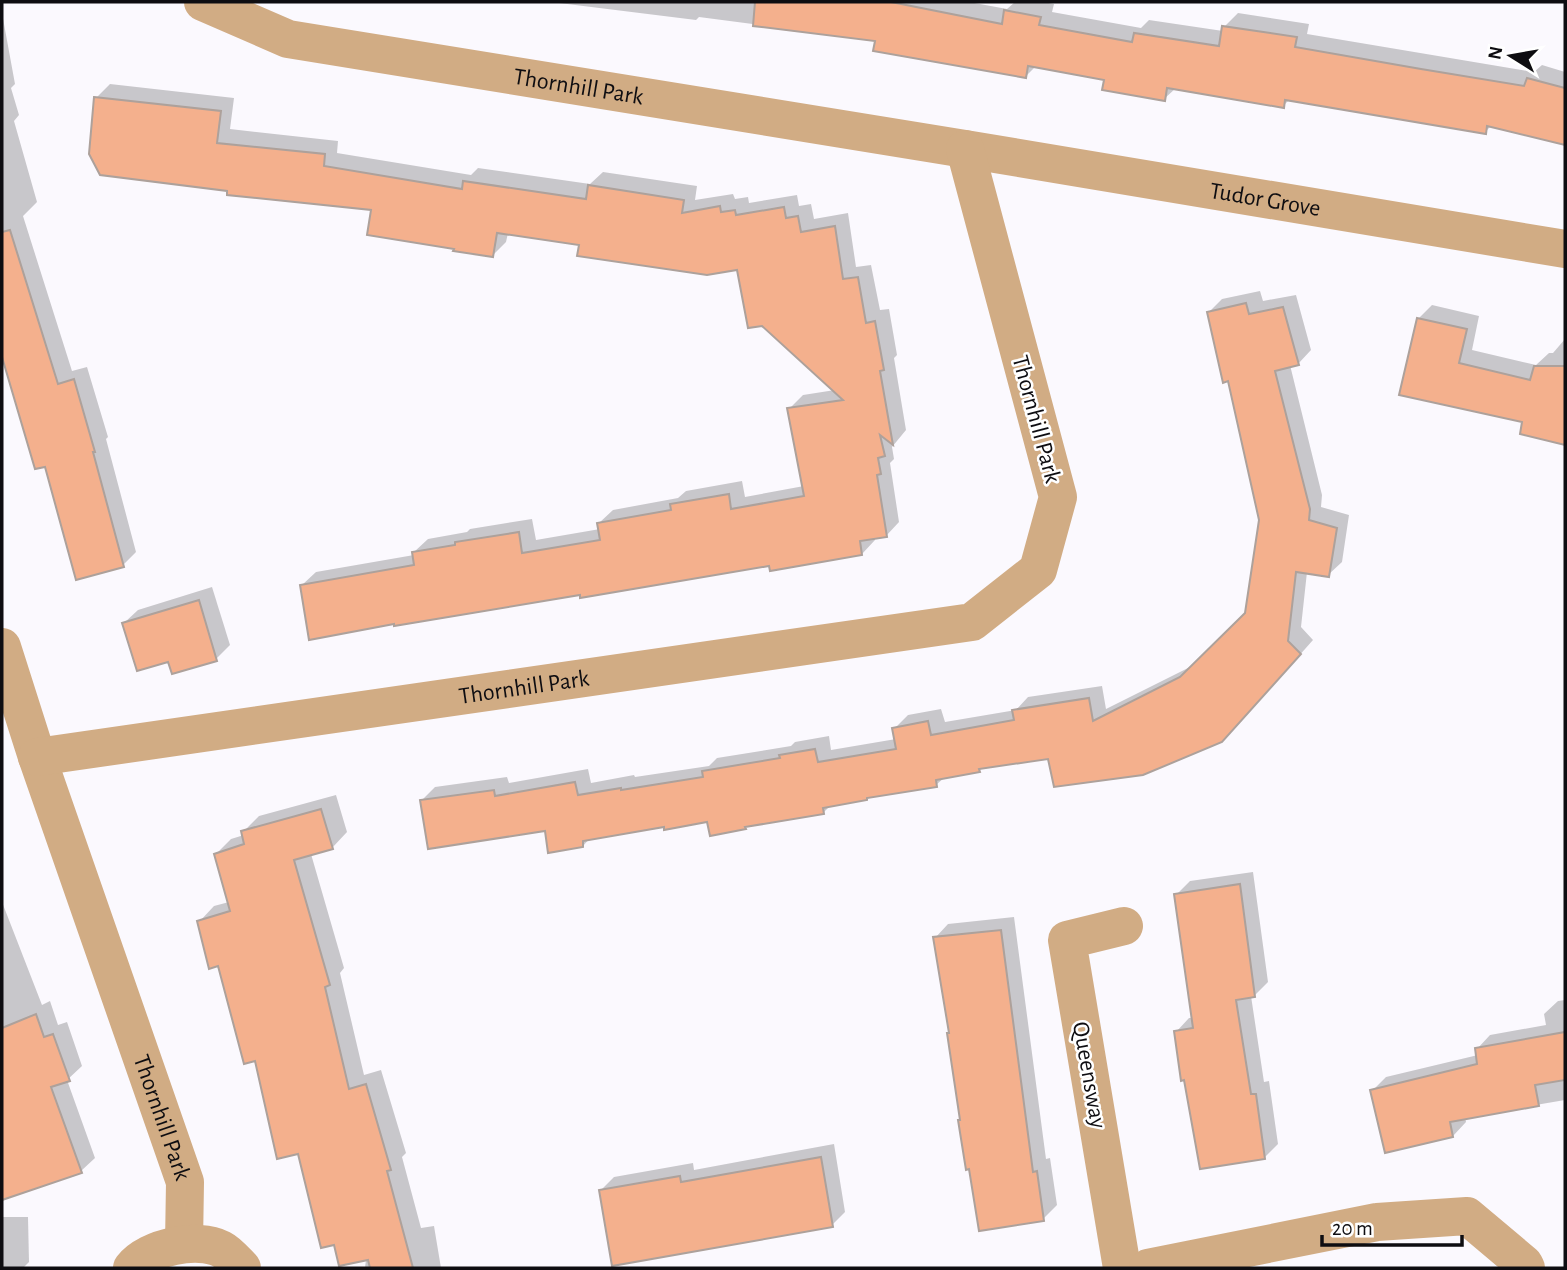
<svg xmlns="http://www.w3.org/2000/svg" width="1567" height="1270" font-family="'Alegreya Sans',sans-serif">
<rect width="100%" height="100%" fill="#fbf9fe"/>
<g fill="#0003">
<path d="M551,2H969L1007,9L1015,2H1043L1054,4L1052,12L1141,28L1149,20L1223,31L1224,27L1238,13L1309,24L1307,34L1534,72L1542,65L1565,72V143L1492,125L1485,132L1290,99L1283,106L1176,88L1164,99L1106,79L1036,66L1026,76L877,40L699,17L696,20Z"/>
<path d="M2,13L15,84L11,88L19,115L14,121L37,202L23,216L72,371L87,367L108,437L106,439L136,552L123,565L46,465L36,467L2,351Z"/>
<path d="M110,84L234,98L230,129L338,141L337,153L471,175L478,168L590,184L603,172L697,186L695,200L733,194L735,199L748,197L749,203L797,195L799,206L811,204L814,219L848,213L856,267L871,265L880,310L889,309L897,355L894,358L906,430L892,447L894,459L890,463L899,522L886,536L875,537V540L862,554L770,564L581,593L302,585L316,572L414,555V552L428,539L467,532L470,529L532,519L536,540L600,529L599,523L613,510L678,498L686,491L742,481L745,497L804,486L789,409L803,395L835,390L738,268L508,233L506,242L493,255L455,248L373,208L229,190L96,98Z"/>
<path d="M1260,291L1263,301L1296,295L1311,350L1298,364L1290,365L1322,495L1321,507L1349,515L1342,562L1328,575L1307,572L1301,627L1313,640L1236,727L983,767L979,771L945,777L936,785L869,796L866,799L831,805L823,813L748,825L745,828L709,821L665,825L590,838L583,846L546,829L421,801L435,787L507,777L509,783L588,769L591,783L634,775L635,777L709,766L717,758L791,746L795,742L829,736L831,750L896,739L894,729L908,715L941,709L945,722L1016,710L1028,697L1102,686L1106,709L1196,664L1246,614L1261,520L1229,379L1209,312L1222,299Z"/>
<path d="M1432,305L1479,316L1472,350L1536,365L1549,353H1553L1565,339V443L1522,433L1524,421L1401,393L1418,319Z"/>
<path d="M212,587L230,645L216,659L169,660L124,623L138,610Z"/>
<path d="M336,795L347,832L332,848L311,854L344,968L340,973L364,1075L381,1070L406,1153L402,1157L421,1228L434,1226L441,1268H365L366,1259L335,1243L299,1151L256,1059L219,964L199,922L214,906L229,902L216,854L231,839L244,835L243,832L259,816Z"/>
<path d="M1253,872L1268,982L1254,996H1251L1264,1082L1269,1081L1278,1144L1264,1158L1176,1032L1189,1018H1193L1176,895L1190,881Z"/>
<path d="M2,902L42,1005L50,1001L58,1025L67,1022L82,1066L67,1080L95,1158L81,1171L2,1198Z"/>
<path d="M1014,917L1046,1159L1050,1158L1057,1205L1043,1219L950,1032L935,938L948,924Z"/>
<path d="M1565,1000V1100L1465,1117L1466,1122L1453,1136L1372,1091L1386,1077L1478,1055L1477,1049L1490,1035L1546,1025L1544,1014L1558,1001Z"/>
<path d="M834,1144L845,1212L832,1225L600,1191L614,1177L693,1163L694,1170Z"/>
<path d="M2,1217H28L29,1262L23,1268H2Z"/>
</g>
<g fill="#f4b08d" stroke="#ada19b" stroke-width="2">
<path d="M755,2H891L1002,24L1004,10L1041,17L1039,25L1132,42L1134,33L1219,46L1222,26L1297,37L1295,47L1421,69L1524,86L1527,78L1565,88V145L1487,126L1486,134L1285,100L1284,108L1167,88L1165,101L1102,90L1104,80L1028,66L1026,78L873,51L875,41L753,26Z"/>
<path d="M94,97L221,111L217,143L325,154L324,166L462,189L463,181L586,199L588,185L684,200L682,213L720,206L721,212L735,210L736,215L784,207L786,218L798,216L801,232L835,226L843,279L858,277L866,323L875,321L884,370L880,371L893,445L880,435L885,456L878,458L881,474L877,475L887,537L860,541L862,555L770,571L769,566L580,598V595L394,626V624L309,640L300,585L414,565L412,552L455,545V542L519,532L522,553L600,540L597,523L671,510L670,504L729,494L731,509L804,496L787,408L843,400L762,326L748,328L737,270L707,275L577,256L579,245L497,233L493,257L453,251L454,249L367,235L371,210L227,195V191L100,175L89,154Z"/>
<path d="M10,230L58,384L74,379L95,452H93L124,567L76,580L45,467L35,469L2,357V232Z"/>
<path d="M1246,303L1249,314L1283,307L1299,365L1275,371L1310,509L1309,520L1337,528L1329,577L1296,572L1288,641L1301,654L1222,742L1143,775L1054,787L1048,759L979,769L980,772L936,780L937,787L867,798V800L823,808L824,814L745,827L746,829L710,836L707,822L664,830V827L583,841V847L548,853L545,831L428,849L420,800L494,790L495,796L575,782L578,795L621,788V790L703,777L702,771L780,758L779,755L815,749L818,762L896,749L892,728L928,721L931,735L1014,720L1012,710L1089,698L1093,721L1180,677L1245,613L1259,520L1228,381L1223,383L1207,312Z"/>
<path d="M1417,318L1467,329L1459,363L1530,380L1534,366H1565V445L1520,434L1522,422L1399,395Z"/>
<path d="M199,600L217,661L172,674L168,662L137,671L122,623Z"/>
<path d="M321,809L333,849L294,860L330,985L325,987L349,1089L366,1084L391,1170L387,1171L413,1268H370L368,1260L339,1266L334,1245L321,1248L298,1154L277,1159L255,1061L244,1064L218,966L209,969L197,921L230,911L214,854L244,844L241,831Z"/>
<path d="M1240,884L1255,997L1236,1000L1251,1094H1256L1265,1159L1200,1169L1184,1080L1181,1081L1174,1031L1193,1028L1174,894Z"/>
<path d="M1001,930L1033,1172L1037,1171L1044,1221L979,1231L969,1169L966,1170L958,1120H960L947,1033H949L933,937Z"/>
<path d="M36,1014L44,1037L53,1034L70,1081L51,1087L82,1173L2,1200V1028Z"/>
<path d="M1565,1032V1080L1535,1085L1539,1106L1450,1122L1453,1137L1385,1153L1370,1090L1477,1064L1475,1048Z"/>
<path d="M821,1157L833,1227L612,1266L599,1190L680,1176L681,1182Z"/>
</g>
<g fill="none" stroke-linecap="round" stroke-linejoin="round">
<g stroke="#d1ac84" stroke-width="38">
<path id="s1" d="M203,2L288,39L965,149L1565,249"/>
<path id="s2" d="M2,647L37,757L185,1182L184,1244"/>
<path id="s3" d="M37,757L972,622L1038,570L1058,497L965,149"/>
<path d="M132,1268C148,1247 198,1237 221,1249C229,1253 236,1262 242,1268"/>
<path d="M1122,1268L1067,940L1124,926"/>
<path d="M1148,1268L1377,1222L1467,1216L1524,1264L1526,1268"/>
</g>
</g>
<g text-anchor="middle" stroke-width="5" stroke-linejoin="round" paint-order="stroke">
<g font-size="24" fill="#0e0d11" stroke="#fff">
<text dy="8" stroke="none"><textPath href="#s1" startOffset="387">Thornhill Park</textPath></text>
<text dy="8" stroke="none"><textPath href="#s1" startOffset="1083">Tudor Grove</textPath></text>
<text transform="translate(1037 419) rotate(75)" y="8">Thornhill Park</text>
<text dy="8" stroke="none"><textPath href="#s3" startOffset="492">Thornhill Park</textPath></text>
<text transform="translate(1090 1075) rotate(80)" y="8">Queensway</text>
<text dy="8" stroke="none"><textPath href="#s2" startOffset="497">Thornhill Park</textPath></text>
</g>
</g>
<rect width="1567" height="1270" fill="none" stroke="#0e0d11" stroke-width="7"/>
<g transform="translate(1511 56) rotate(281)" stroke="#ffffff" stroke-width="5" paint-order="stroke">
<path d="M0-5L12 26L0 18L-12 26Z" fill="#0e0d11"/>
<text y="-10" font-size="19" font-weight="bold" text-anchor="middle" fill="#0e0d11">N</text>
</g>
<path d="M1322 1235v10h140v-10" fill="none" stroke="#0e0d11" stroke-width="3.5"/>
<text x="1332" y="1235" font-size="21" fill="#0e0d11" stroke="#ffffff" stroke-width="5" paint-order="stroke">20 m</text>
</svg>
